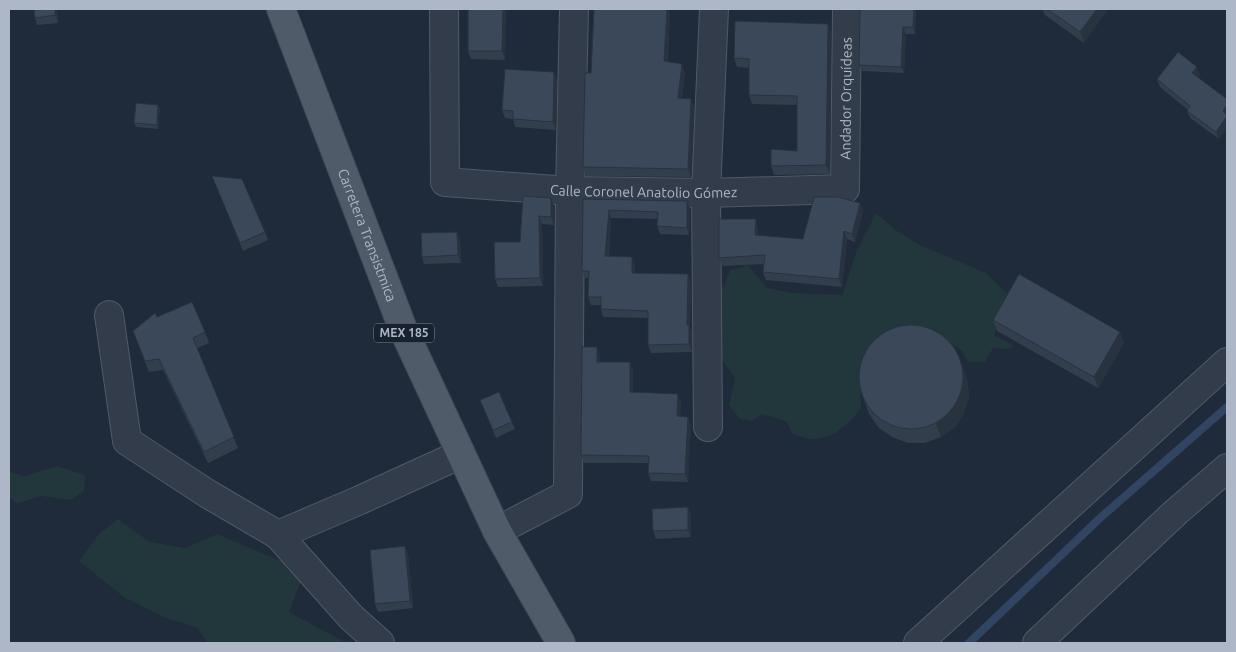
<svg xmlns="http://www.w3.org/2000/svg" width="1236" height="652" font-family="Ubuntu,sans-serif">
<rect width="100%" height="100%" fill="#1f2a3a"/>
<g fill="#21373b">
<path d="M876,213L894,229L920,245L986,273L1007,294C1004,308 997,321 994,335L1014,346L1007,349L993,348L985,362H968L961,350L942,339L860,376L861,407C852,422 832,440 813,439C807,439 799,436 793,434L786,421L762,414L751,421L740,419L729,405L735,378L718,355L716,296L725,284L730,270L748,265L767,288L792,293L842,295L856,253Z"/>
<path d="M57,466L85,475L84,491L71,500L41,496L16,504L9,496V469L10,472L25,476Z"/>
<path d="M118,519L150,542L185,548L217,534L305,571L289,612L347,643H208L196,627L168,619L125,598L79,561L99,534Z"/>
</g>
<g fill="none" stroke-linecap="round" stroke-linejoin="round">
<path stroke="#314562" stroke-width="8" d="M969,643L1099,519L1227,407"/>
<g stroke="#505a68" stroke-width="30">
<g id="minor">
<path id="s1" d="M444,9L445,182L570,191L706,193L845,189L847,9"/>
<path d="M109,315L127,441L208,494L278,535L360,500L461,454"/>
<path d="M708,427L706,193L714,9"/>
<path d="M497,531L568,494L570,191L574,9"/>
<path d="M278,535L351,617L380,643"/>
<path d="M918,643L1227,362"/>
<path d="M1037,643L1176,512L1227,468"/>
</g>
</g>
<g stroke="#3c4553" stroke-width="30">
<g id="major">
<path id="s2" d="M281,9L403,329L497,531L561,643"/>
</g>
</g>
<use href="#minor" stroke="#333c4a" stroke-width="28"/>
<use href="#major" stroke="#505b6a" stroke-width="28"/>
</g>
<g fill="#333e4d">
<path d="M34,9H57L58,23L37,25L35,18Z"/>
<path d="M506,9L505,60L471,59L468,51Z"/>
<path d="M594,9H670L668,62L685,72L682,98L691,99L694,107L691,177L586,176L583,167L591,73Z"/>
<path d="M916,9L915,34H906L904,73L862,71L859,65Z"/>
<path d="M1042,9H1108L1084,43L1045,15Z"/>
<path d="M828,24L831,33L830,174L774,175L771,166L797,151V105L752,104L749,95V68L737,67L734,58Z"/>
<path d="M1200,75L1198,77L1219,139L1190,118L1187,111L1188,110L1160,87L1157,79Z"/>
<path d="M557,79L556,130L515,127L513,119L505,118L502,110Z"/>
<path d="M158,105L160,109L158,129L136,127L134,123Z"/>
<path d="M212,176L265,232L268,240L243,251Z"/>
<path d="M551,198L554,206V225L542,224L543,286L498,287L495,279L520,242Z"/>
<path d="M583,199L690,208L689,235L660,234L657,226L658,219L611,218L609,256L632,257L635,264V273L688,274L691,282L690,327L692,332V352L651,353L648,345V318L603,317L601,309V305H591L588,297L589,278H585L582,271Z"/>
<path d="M860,203L863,211L855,242L847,239L842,287L766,280L763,272L764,264L722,266L719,258L758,227V235L803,239Z"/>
<path d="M457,232L460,240L461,263L424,264L422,257Z"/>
<path d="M157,317L205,332L209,343L197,348L238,448L208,463L163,370L149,372L133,331Z"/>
<path d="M993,320L1120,332L1124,343L1098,388L997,331Z"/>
<path d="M600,355V362L633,370V393L681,402L680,416L691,425L688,482L651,481L648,473L649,463H584L581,455Z"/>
<path d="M967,378L969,396L964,413L955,427L941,437L925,443H908L892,437L879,428L869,414L864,400Z"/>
<path d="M480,400L512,422L515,429L496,438Z"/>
<path d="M691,515V537L656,539L653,531Z"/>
<path d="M405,546L408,554L413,608L378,612L375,604Z"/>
</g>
<g fill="#29323f">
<path d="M55,9H57L58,23L55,15Z"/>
<path d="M503,9H506L505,60L502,51Z"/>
<path d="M667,9H670L667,70L664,61Z"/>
<path d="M914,9H916L915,34L913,27Z"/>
<path d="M1097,9H1108L1084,43L1080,32Z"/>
<path d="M828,24L831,33L830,174L826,165Z"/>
<path d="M903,27L906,34L904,73L901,67Z"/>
<path d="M682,64L685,72L681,107L678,98Z"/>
<path d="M1197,67L1200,75L1195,81L1192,73Z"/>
<path d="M554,72L557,79L556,130L553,122Z"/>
<path d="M691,99L694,107L691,177L688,169Z"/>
<path d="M158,105L160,109L158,129L157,125Z"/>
<path d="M1227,105V128L1219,139L1216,132L1223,111Z"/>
<path d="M551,198L554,206V225L551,217Z"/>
<path d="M687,201L690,208L689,235L687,228Z"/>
<path d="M860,203L863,211L855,242L852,234Z"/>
<path d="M609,210L611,218L608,264L605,256Z"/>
<path d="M539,216L542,224L543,286L540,278Z"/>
<path d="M756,219L758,227V243L755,235Z"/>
<path d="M844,231L847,239L842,287L839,279Z"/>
<path d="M457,232L460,240L461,263L458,255Z"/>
<path d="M632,257L635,264V280L632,273Z"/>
<path d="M688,274L691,282L690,327L692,332V352L689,344L687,325Z"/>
<path d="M1120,332L1124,343L1098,388L1094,377Z"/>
<path d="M597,347L600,355V370L597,362Z"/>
<path d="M630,362L633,370V400L630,392Z"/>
<path d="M962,364L967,378L969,396L964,413L955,427L941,437L936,424Z"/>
<path d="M678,394L681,402L680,424L677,416Z"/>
<path d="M688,417L691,425L688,482L685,474Z"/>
<path d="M688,507L691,515V537L688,530Z"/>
<path d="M405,546L408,554L413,608L410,601Z"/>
</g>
<g fill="#3b485a" stroke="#29323f">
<path d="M34,9H55V15L35,18Z"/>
<path d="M468,9H503L502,51H468Z"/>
<path d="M594,9H667L664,61L682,64L678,98L691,99L688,169L583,167L585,73H591Z"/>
<path d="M860,9H914L913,27H903L901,67L859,65Z"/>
<path d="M1047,9H1097L1080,32Z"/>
<path d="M735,21L828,24L826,165L771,166V149L797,151V96L749,95V59L734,58Z"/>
<path d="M1178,52L1197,67L1192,73L1227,99V105L1223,111L1227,115V116L1216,132L1187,111L1190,106L1157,79Z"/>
<path d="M505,69L554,72L553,122L513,119V111L502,110Z"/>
<path d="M136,103L158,105L157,125L134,123Z"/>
<path d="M212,176L242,179L265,232L240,243Z"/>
<path d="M523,196L551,198V217L539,216L540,278L495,279L494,242H520Z"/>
<path d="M814,197H838L860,203L852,234L844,231L839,279L763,272L765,255L719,258V219H756L755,235L803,239Z"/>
<path d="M583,199L687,201V228L657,226L658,212L609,210L605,256L632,257V273L688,274L687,325H689V344L648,345V311L601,309V297H588L589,271H582Z"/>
<path d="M457,232L458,255L422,257L421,233Z"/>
<path d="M1019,274L1120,332L1094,377L993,320Z"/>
<path d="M192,302L205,332L193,338L234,437L204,452L159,359L145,361L133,331L155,313L157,317Z"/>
<circle cx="911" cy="377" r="52"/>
<path d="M582,347H597V362H630V392L678,394L677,416L688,417L685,474L648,473L649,456L581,455Z"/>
<path d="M499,392L512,422L493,430L480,400Z"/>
<path d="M688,507V530L653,531L652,509Z"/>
<path d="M405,546L410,601L375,604L370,550Z"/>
</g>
<g text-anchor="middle" stroke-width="4.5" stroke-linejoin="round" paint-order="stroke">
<rect fill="#18212e" stroke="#808a99" stroke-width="1" x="374" y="323.5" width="60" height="19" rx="4"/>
<g font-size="12" font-weight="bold" fill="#adb7c7">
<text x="404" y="337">MEX 185</text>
</g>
<g font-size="14" fill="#adb7c7" stroke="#18212e">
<text dy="5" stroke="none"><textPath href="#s1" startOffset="664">Andador Orquídeas</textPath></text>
<text dy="5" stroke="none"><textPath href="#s1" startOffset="372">Calle Coronel Anatolio Gómez</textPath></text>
<text dy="5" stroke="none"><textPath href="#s2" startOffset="242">Carretera Transistmica</textPath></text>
</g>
</g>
<rect width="1236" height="652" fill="none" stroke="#adb7c7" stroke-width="20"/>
</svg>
